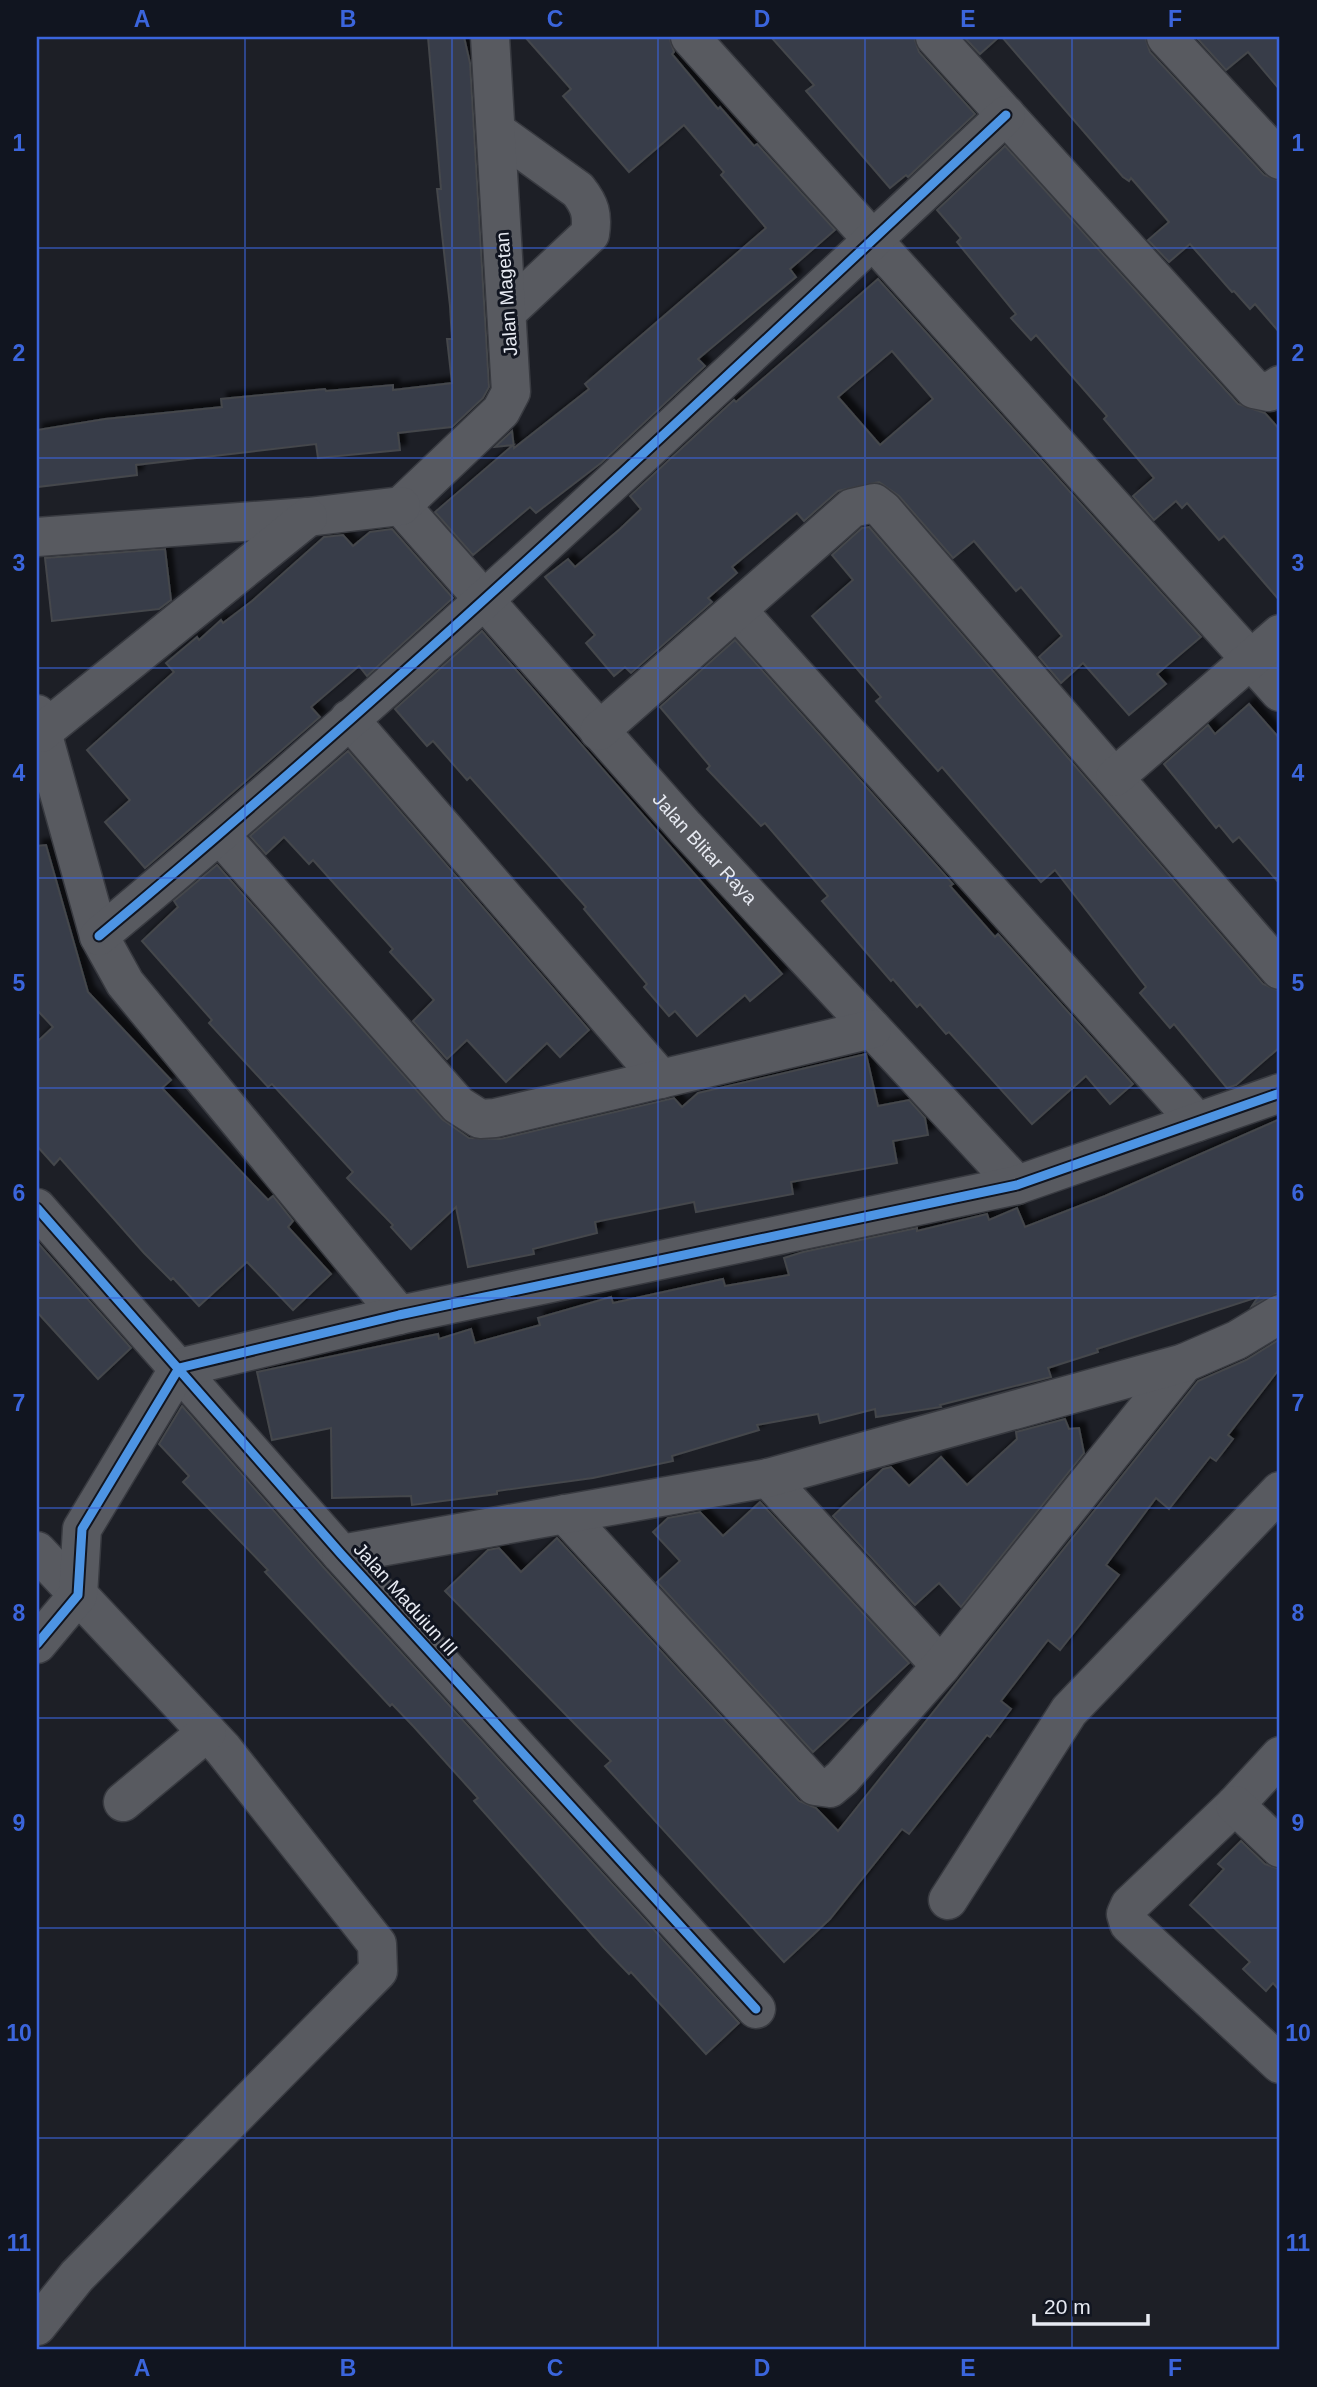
<svg xmlns="http://www.w3.org/2000/svg" width="1317" height="2387" font-family="Helvetica,sans-serif">
<defs>
<filter id="shadow"><feDropShadow dx="6" dy="-6" stdDeviation="2" flood-color="#0009"/></filter>
</defs>
<rect width="100%" height="100%" fill="#1d1f26"/>
<g fill="#393d4a" stroke="#44474c" stroke-width="2" fill-rule="evenodd" filter="url(#shadow)">
<path d="M428,37H464L470,63L489,387L483,398L452,427L398,433L400,450L318,458L316,444L136,465L137,475L37,487V430L105,419L222,407L221,399L325,389L326,391L393,385V390L452,383L447,339H452L450,306L437,189H441Z"/>
<path d="M525,37H669L674,52L672,54L718,109L720,107L754,146L757,144L835,230L790,269L796,277L698,359L705,366L601,463L536,513L530,507L473,555L435,512L513,445L495,447L512,431L514,448L589,389L585,384L766,228L721,175L724,172L684,125L629,172L563,96L571,89Z"/>
<path d="M771,37H914L919,52L975,114L908,177L906,175L890,188L806,91L814,85Z"/>
<path d="M964,37H999L980,54Z"/>
<path d="M1002,37H1145L1150,52L1264,175L1280,181V333L1255,304L1250,309L1234,291L1232,292L1190,244L1169,262L1148,240L1169,222L1131,178L1129,181L1123,177Z"/>
<path d="M1196,37H1280V90L1248,52L1226,70Z"/>
<path d="M1005,146L1238,404L1265,413L1280,430V601L1224,536L1219,540L1187,503L1182,508L1176,501L1154,520L1133,496L1154,478L1104,419L1107,416L1036,335L1031,340L1011,318L1016,314L957,242L961,238L937,210Z"/>
<path d="M878,279L1201,637L1157,674L1166,684L1129,715L1083,663L1061,683L1039,657L1062,636L1021,587L1016,591L974,541L953,558L899,496L879,482L838,491L804,521L797,513L732,567L737,573L708,598L712,602L631,673L625,667L614,676L586,643L595,635L545,577L568,559L575,567L620,529L641,509L630,496L734,400L736,402ZM892,351L933,399L880,445L838,397Z"/>
<path d="M869,527L1263,984L1280,991V1047L1236,1085L1227,1088L1174,1024L1170,1028L1140,993L1146,987L1055,870L1041,882L942,767L938,771L876,701L881,697L812,616L853,580L832,555L862,528Z"/>
<path d="M392,529L453,598L367,676L359,666L311,707L320,717L145,868L105,822L130,800L87,750L174,672L166,663L197,637L199,640L221,620L223,623L252,601L324,537L343,535L353,546L370,532Z"/>
<path d="M165,549L171,600L159,609L52,621L45,558Z"/>
<path d="M482,631L782,974L750,1001L745,995L697,1036L675,1011L669,1016L644,987L647,984L584,909L586,907L470,777L467,780L433,741L427,746L395,709Z"/>
<path d="M735,640L953,884L950,886L995,937L998,934L1133,1084L1110,1104L1086,1076L1032,1124L949,1032L946,1034L920,1004L917,1007L893,979L891,981L822,901L828,896L765,823L761,826L707,769L710,766L660,707Z"/>
<path d="M1249,704L1280,739V884L1239,837L1233,842L1219,825L1216,828L1164,764L1208,725L1215,734Z"/>
<path d="M348,751L589,1030L560,1057L547,1043L506,1082L467,1040L447,1059L413,1021L434,1000L390,952L393,949L313,860L309,864L284,837L266,854L250,836Z"/>
<path d="M46,845L88,992L171,1080L162,1088L268,1200L273,1196L293,1221L288,1227L331,1274L293,1310L247,1262L199,1306L173,1278L171,1280L144,1253L60,1158L54,1165L37,1146V1042L53,1027L37,1010V846Z"/>
<path d="M217,865L442,1119L469,1138L500,1139L674,1098L682,1107L698,1093L866,1054L878,1106L909,1100L925,1118L928,1135L893,1141L897,1163L791,1182L793,1194L696,1212L694,1202L595,1222L597,1233L533,1249L534,1254L468,1267L456,1207L411,1249L391,1227L393,1225L347,1178L353,1172L272,1084L268,1087L209,1023L212,1020L142,941L178,907L174,901Z"/>
<path d="M1280,1119V1292L1252,1306L1258,1297L1097,1349L1098,1352L1048,1368L1051,1377L940,1405L941,1407L876,1417L875,1409L820,1423L818,1414L757,1425L759,1430L672,1456L673,1461L593,1478L497,1491V1494L412,1505L411,1496L332,1498L331,1428L272,1440L257,1372L438,1334L439,1339L471,1329L475,1343L540,1325L538,1318L611,1297L613,1303L723,1279L725,1286L789,1275L784,1258L803,1252L917,1228V1231L987,1214L989,1220L1017,1208L1025,1227L1105,1196Z"/>
<path d="M37,1242L131,1348L98,1379L37,1312Z"/>
<path d="M1280,1339V1368L1228,1435L1233,1439L1216,1461L1210,1457L1169,1509L1156,1498L1106,1565L1119,1575L1060,1650L1048,1640L1001,1701L1011,1709L990,1737L987,1735L909,1834L902,1829L830,1919L784,1962L605,1766L611,1761L445,1591L488,1550L499,1548L521,1572L557,1538L799,1801L816,1808L838,1831L1198,1381L1246,1360Z"/>
<path d="M182,1406L325,1569L739,2023L706,2054L631,1972L629,1974L604,1948L474,1801L478,1798L414,1727L392,1704L390,1706L265,1572L268,1570L183,1482L189,1476L159,1444Z"/>
<path d="M1065,1419L1069,1429L1079,1428L1084,1453L961,1607L939,1583L915,1605L833,1516L883,1469L891,1467L909,1486L941,1457L967,1485L1017,1439L1016,1432Z"/>
<path d="M760,1502L909,1663L813,1752L657,1582L680,1561L653,1532L668,1518L700,1512L723,1536Z"/>
<path d="M1241,1841L1265,1864L1280,1869V1991L1273,1983L1266,1991L1243,1969L1250,1962L1190,1905L1224,1869L1218,1864Z"/>
</g>
<g fill="none" stroke-linecap="round" stroke-linejoin="round">
<g stroke="#383a40" stroke-width="41">
<g id="street">
<path d="M690,37L1280,692"/>
<path d="M935,37L1254,389L1269,392L1280,385"/>
<path d="M1166,37L1280,160"/>
<path d="M496,131L578,190C590,205 593,215 590,234L507,312"/>
<path id="s1" d="M401,506L685,827L1017,1185"/>
<path d="M401,506L501,411L511,392L490,37"/>
<path d="M37,537L308,517L401,506"/>
<path d="M737,610L1197,1122"/>
<path d="M37,714L99,936L125,983L399,1315"/>
<path d="M349,719L661,1079"/>
<path d="M599,731L852,508L874,503L883,510L1280,970"/>
<path d="M41,733L308,517"/>
<path d="M1115,777L1280,634"/>
<path d="M220,835L458,1105L480,1119L495,1118L872,1029"/>
<path d="M99,936C412,675 709,393 1006,115"/>
<path d="M37,1208L341,1554L756,2009"/>
<path d="M768,1478L941,1666"/>
<path d="M565,1514L815,1786L830,1788L842,1778L941,1666L1184,1363"/>
<path d="M37,1551L223,1749L377,1944L378,1971L77,2276L37,2326"/>
<path d="M341,1554L768,1478L1184,1363L1237,1340L1280,1314"/>
<path d="M37,1644L78,1595L82,1529L179,1368L399,1315L1017,1185L1280,1093"/>
<path d="M1280,1756L1235,1805L1130,1905L1126,1914L1129,1924L1280,2064"/>
<path d="M123,1802L207,1732"/>
<path d="M1235,1805L1280,1848"/>
<path d="M948,1900L1069,1711L1280,1491"/>
</g>
</g>
<use href="#street" stroke="#585a60" stroke-width="38"/>
<g stroke="#111520" stroke-width="13">
<g id="cycleway">
<path d="M99,936C412,675 709,393 1006,115"/>
<path d="M37,1208L341,1554L756,2009"/>
<path d="M37,1644L78,1595L82,1529L179,1368L399,1315L1017,1185L1280,1093"/>
</g>
</g>
<use href="#cycleway" stroke="#4d94e3" stroke-width="9"/>
</g>
<path fill="none" stroke="#3b65dc" stroke-width="2" stroke-opacity="0.55" d="M245,37V2350M452,37V2350M658,37V2350M865,37V2350M1072,37V2350M37,248H1280M37,458H1280M37,668H1280M37,878H1280M37,1088H1280M37,1298H1280M37,1508H1280M37,1718H1280M37,1928H1280M37,2138H1280"/>
<g text-anchor="middle" stroke-width="6" stroke-linejoin="round" paint-order="stroke">
<g font-size="19" fill="#e7eaf2" stroke="#111520">
<text transform="translate(506 294) rotate(-94)" y="7">Jalan Magetan</text>
<text dy="7" stroke="none"><textPath href="#s1" startOffset="458">Jalan Blitar Raya</textPath></text>
<text transform="translate(406 1599) rotate(48)" y="7">Jalan Maduiun III</text>
</g>
</g>
<rect width="1317" height="2387" fill="none" stroke="#111520" stroke-width="77"/>
<path d="M1034 2314v10h114v-10" fill="none" stroke="#e7eaf2" stroke-width="3.5"/>
<text x="1044" y="2314" font-size="21" fill="#e7eaf2" stroke="#111520" stroke-width="5" paint-order="stroke">20 m</text>
<rect x="38" y="38" width="1240" height="2310" fill="none" stroke="#3b65dc" stroke-width="2.5"/>
<g font-size="23" text-anchor="middle" font-weight="bold" fill="#3b65dc">
<text x="142" y="27">A</text>
<text x="348" y="27">B</text>
<text x="555" y="27">C</text>
<text x="762" y="27">D</text>
<text x="968" y="27">E</text>
<text x="1175" y="27">F</text>
<text x="19" y="151">1</text>
<text x="1298" y="151">1</text>
<text x="19" y="361">2</text>
<text x="1298" y="361">2</text>
<text x="19" y="571">3</text>
<text x="1298" y="571">3</text>
<text x="19" y="781">4</text>
<text x="1298" y="781">4</text>
<text x="19" y="991">5</text>
<text x="1298" y="991">5</text>
<text x="19" y="1201">6</text>
<text x="1298" y="1201">6</text>
<text x="19" y="1411">7</text>
<text x="1298" y="1411">7</text>
<text x="19" y="1621">8</text>
<text x="1298" y="1621">8</text>
<text x="19" y="1831">9</text>
<text x="1298" y="1831">9</text>
<text x="19" y="2041">10</text>
<text x="1298" y="2041">10</text>
<text x="19" y="2251">11</text>
<text x="1298" y="2251">11</text>
<text x="142" y="2376">A</text>
<text x="348" y="2376">B</text>
<text x="555" y="2376">C</text>
<text x="762" y="2376">D</text>
<text x="968" y="2376">E</text>
<text x="1175" y="2376">F</text>
</g>
</svg>
